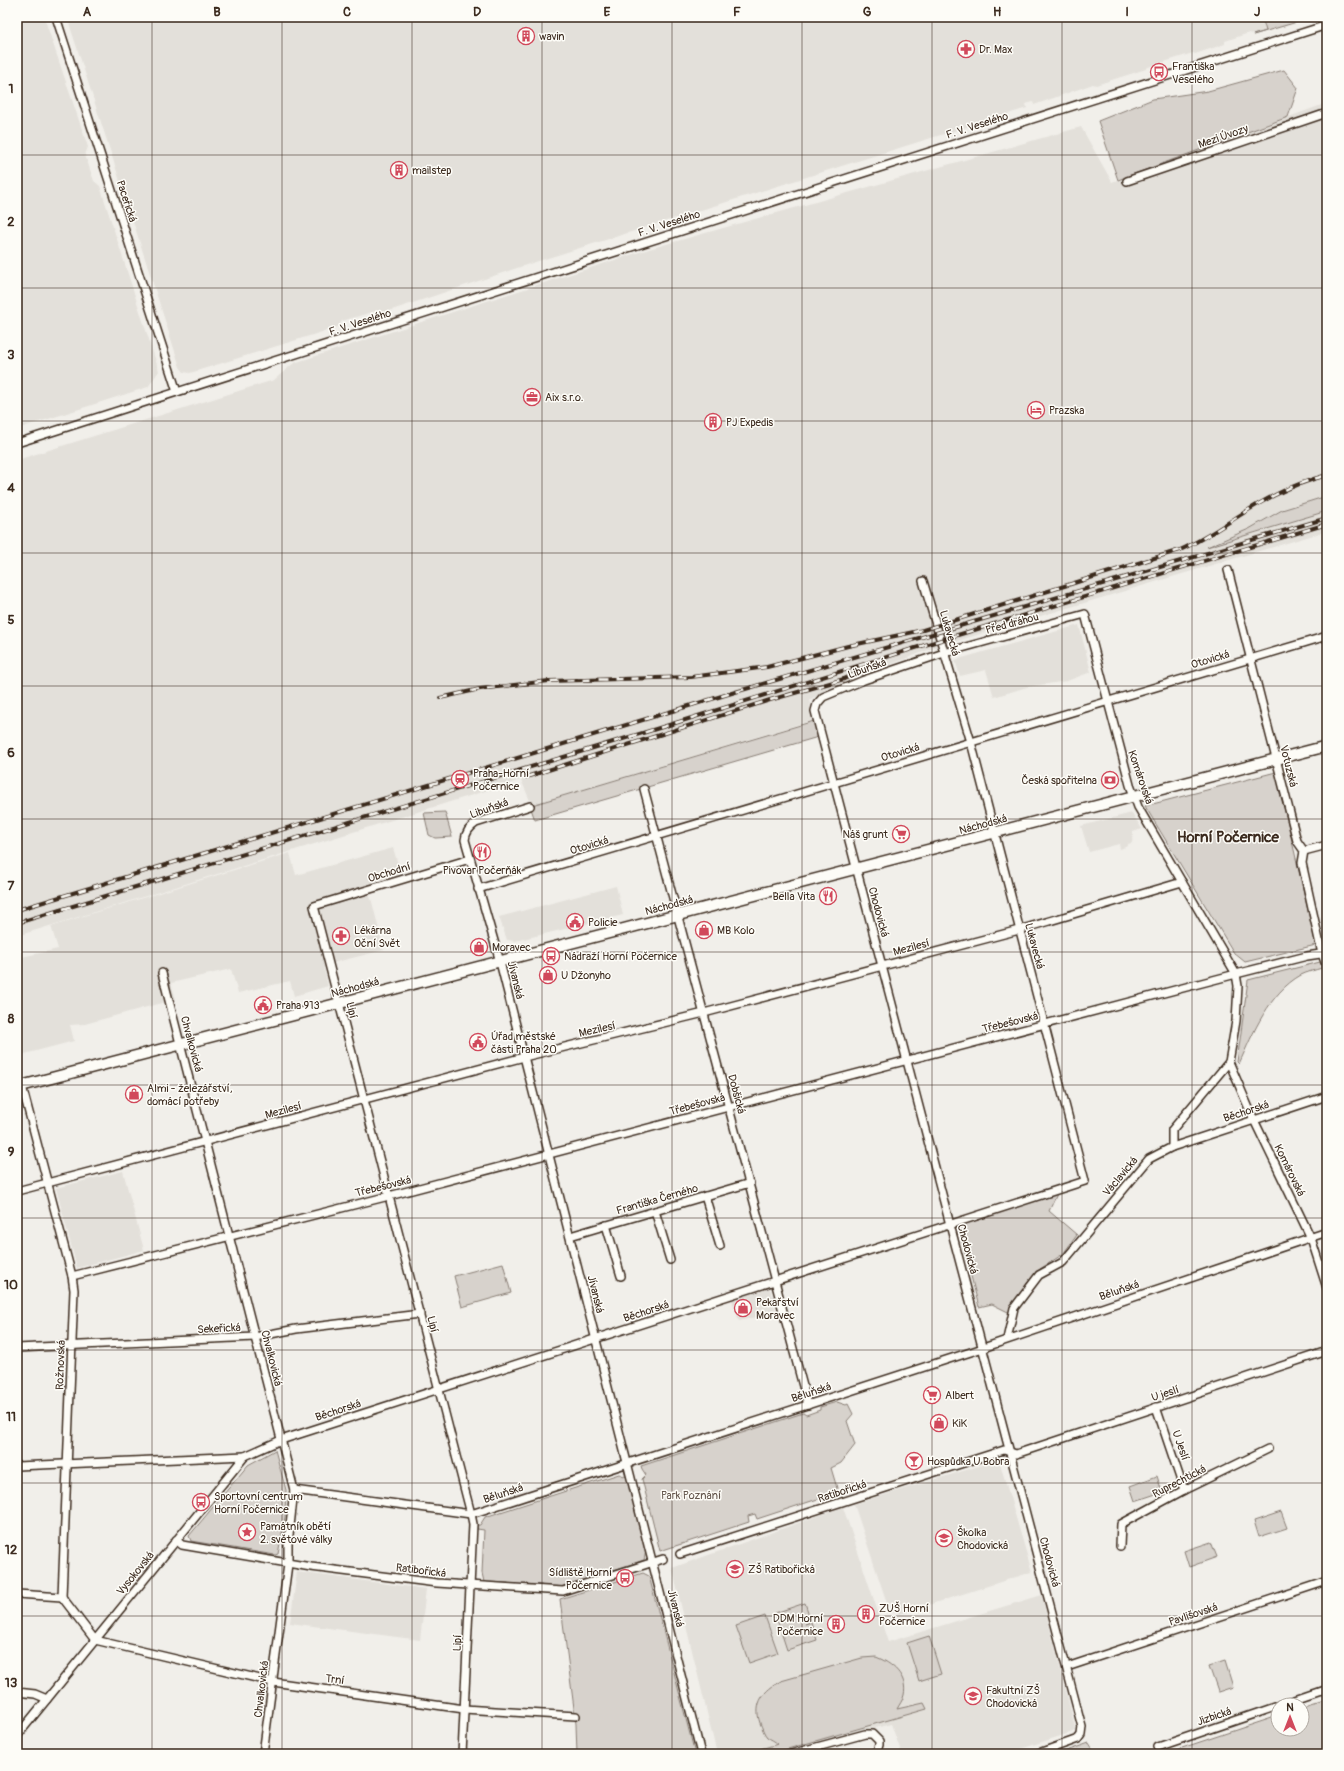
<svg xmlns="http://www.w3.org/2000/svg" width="1344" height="1771" font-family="Pangolin,sans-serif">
<rect width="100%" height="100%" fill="#f1efea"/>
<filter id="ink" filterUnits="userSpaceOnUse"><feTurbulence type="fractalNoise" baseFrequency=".025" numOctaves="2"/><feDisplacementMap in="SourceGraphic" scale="8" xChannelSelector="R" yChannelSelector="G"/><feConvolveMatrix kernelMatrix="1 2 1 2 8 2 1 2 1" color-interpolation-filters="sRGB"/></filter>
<g filter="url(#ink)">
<g fill="#e3e0da">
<path d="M17,17H44L88,147L85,155L94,181L100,186L159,371L148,387L17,429Z"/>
<path d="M67,17H1262L1266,31L1253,35L1249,33L1225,41V44L1195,54L1193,53L1148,67L1146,69L1096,85L1093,84L1034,105L1033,102L1026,104L1027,108L532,263L380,314L379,310L342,321L338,327L190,373L184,372L180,367Z"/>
<path d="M1327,103V496L1282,510L1249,529L1208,547L1327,511V531L936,647L855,678V682L826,691L809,700L814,720L532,805L521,780L17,936V460L274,380L294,363L649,249L1081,127L1112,182Z"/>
<path d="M1079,625L1091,672L1067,681L1027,687L994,697L986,670L960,676L955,660Z"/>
<path d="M1132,813L1142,829L1133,832L1132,843L1128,844V846L1120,849L1119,844L1089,852L1081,826Z"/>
<path d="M393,848L401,874L366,886L372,902L384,950L336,962L324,968L328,986L294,996L290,981L238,993L231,969L171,983L176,999L85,1024L70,1025L74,1041L17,1056V958L58,949L51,926L290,853L296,875Z"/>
<path d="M616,886L623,915L515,941L507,940L499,917Z"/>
<path d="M123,1171L144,1250L77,1268L56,1188Z"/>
<path d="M770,1288L776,1312L739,1321L732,1300Z"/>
<path d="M999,1460L1032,1572L900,1614L890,1612L854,1504Z"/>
<path d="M843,1507L888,1642L1042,1595L1076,1731L1005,1754H902L891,1724L775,1754H717L672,1568Z"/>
<path d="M297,1572L426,1589L420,1640L290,1623Z"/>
</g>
<g fill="#d7d2cc" stroke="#897e75">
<path d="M1262,17H1314L1253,35L1266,31Z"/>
<path d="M1284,70L1298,88L1288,117L1118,180L1098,121L1153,99L1208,91Z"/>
<path d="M1327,496V511L1207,547L1249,529L1282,510Z"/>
<path d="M814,721L818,737L535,820L530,806L532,805Z"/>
<path d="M1276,772L1316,945L1245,962L1234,953L1145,806Z"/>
<path d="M445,812L452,837L435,838L429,835L424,813Z"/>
<path d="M1320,962L1322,968C1315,970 1307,972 1301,975C1269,993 1253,1033 1239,1064L1237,1062L1248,980Z"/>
<path d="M1057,1194L1049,1211L1077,1235L1063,1254L1040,1269L1027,1283L1010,1313L992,1304L979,1307L958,1226Z"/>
<path d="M503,1263L511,1293L462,1307L454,1276Z"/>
<path d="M837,1402L846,1405L848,1404L853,1414L847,1421L855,1445L841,1463L831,1468L837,1488L836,1493L757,1519L755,1514L748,1516L749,1522L660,1551L642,1479L646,1475L642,1469L641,1466L803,1413L806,1415L820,1410V1407Z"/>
<path d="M275,1450L286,1490L285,1517L278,1554L275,1555L191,1541L189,1536L248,1465Z"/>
<path d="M619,1474L627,1477L646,1551L644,1560L557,1588H545L542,1585L525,1584L521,1587L513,1586L508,1583L484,1582L482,1573L484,1530L477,1529V1525H480L485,1517Z"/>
<path d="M1157,1476L1162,1492L1135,1501L1130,1486Z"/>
<path d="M1281,1512L1287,1528L1259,1537L1254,1521Z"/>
<path d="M1211,1542L1217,1557L1189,1567L1184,1551Z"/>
<path d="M643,1573L649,1576L695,1754H577L576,1724L560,1599Z"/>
<path d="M805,1603L811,1621L805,1624L811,1622L817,1640L787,1650L775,1613Z"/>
<path d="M765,1616L778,1653L749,1663L736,1626Z"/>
<path d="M929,1636L941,1674L919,1681L907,1643Z"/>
<path d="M876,1657C892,1663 908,1676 904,1695C903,1700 899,1705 897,1709L924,1703L927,1709L770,1754H761L760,1749L778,1744C775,1741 770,1739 767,1737C764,1734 762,1727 760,1723C753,1703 764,1690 781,1681L862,1658Z"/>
<path d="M1225,1661L1233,1687L1218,1692L1209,1666Z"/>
<path d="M1327,1700V1754H1164L1278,1716V1729H1302V1708Z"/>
<path d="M1089,1743L1094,1751L1113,1754H1058Z"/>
</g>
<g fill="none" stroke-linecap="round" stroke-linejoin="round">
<g stroke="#3b2a1e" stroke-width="10">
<g id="street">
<path d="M56,17L177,392"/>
<path d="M1127,181L1327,113"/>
<path d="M17,443L1327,25"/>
<path d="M1228,570L1297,841L1304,851L1302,863L1322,954L1327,967"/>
<path d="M644,789L808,1405"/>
<path d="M530,806L476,823C469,828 466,832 465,840L500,962L701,1754"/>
<path d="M1304,851L1327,845"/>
<path d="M478,889L1327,636"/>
<path d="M162,973L294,1490L288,1544V1564L263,1754"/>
<path d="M1229,1062L1254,1120L1311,1238L1327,1288"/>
<path d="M22,1086L72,1276L74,1290L62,1597L95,1640L273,1682L464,1709L576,1716"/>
<path d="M1172,1147L1327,1096"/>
<path d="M17,1191L524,1057L704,1013L1019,930L1182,882"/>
<path d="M705,1196L720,1246"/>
<path d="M655,1211L670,1260"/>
<path d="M606,1225L621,1276"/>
<path d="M570,1236L750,1183"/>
<path d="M72,1276L389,1196L1236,974L1307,956L1327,953"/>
<path d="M1007,1339L1014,1308L1039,1275L1063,1262L1149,1159L1172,1147V1130L1229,1062L1236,1021L1238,986L1236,974L1138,807L1130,785L1085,614L944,653L864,680L823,697L817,704L815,711L1082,1727L1081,1735L1078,1739L1036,1754"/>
<path d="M17,1348L255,1337L296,1329L420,1314"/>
<path d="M1156,1407L1184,1490"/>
<path d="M17,1466L245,1456"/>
<path d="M294,1490L471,1514L983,1348L1327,1232"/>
<path d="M176,1540L182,1545L311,1567L437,1583L563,1591L663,1559"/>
<path d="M1120,1546L1121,1524L1184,1490L1268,1449"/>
<path d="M680,1554L1004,1450L1016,1454L1327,1351"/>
<path d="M17,1594L62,1597"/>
<path d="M1067,1667L1327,1581"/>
<path d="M17,1692L35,1694L47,1699"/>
<path d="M1280,1705L1327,1689"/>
<path d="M17,1736L245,1456L281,1440L1085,1181L971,742L923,581"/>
<path d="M1158,1747L1278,1706"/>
<path d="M462,1754L473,1524L471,1514L314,906L470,859"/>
<path d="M791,1754L865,1734H872L879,1741V1745L876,1754"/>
</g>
</g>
<g stroke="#3b2a1e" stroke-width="13">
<path id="secondary" d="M17,1087L1327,746"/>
</g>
<use href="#street" stroke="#fdfcf7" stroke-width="7"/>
<use href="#secondary" stroke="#fdfcf7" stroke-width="10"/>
<g stroke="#3b2a1e" stroke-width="4">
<g id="rail">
<path d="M440,698L480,689L549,681L691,677L767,667L848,646L923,630L1180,550C1214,535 1242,511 1275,495C1292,486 1309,480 1327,475"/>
<path d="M526,777L770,700L844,679L870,667"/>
<path d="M17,910L725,695L1327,518"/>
<path d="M17,923L669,725L941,640L1327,524"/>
</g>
</g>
<use href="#rail" stroke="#fdfcf7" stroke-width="2.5" stroke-dasharray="8" stroke-linecap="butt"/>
</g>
</g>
<path fill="none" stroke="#3b2a1e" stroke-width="1" stroke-opacity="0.55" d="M152,17V1754M282,17V1754M412,17V1754M542,17V1754M672,17V1754M802,17V1754M932,17V1754M1062,17V1754M1192,17V1754M17,155H1327M17,288H1327M17,421H1327M17,553H1327M17,686H1327M17,819H1327M17,952H1327M17,1085H1327M17,1218H1327M17,1350H1327M17,1483H1327M17,1616H1327"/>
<defs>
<g id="building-ring" transform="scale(0.9)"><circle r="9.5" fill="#fdfcf7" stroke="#d1495b" stroke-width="1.5"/><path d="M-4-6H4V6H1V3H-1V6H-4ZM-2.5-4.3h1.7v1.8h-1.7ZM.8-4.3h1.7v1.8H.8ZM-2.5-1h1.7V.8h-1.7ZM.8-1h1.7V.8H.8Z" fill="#d1495b"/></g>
<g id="pharmacy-ring" transform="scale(0.9)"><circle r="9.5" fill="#fdfcf7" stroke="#d1495b" stroke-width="1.5"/><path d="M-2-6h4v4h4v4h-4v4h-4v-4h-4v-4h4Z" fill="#d1495b"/></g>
<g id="bus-ring" transform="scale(0.9)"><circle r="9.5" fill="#fdfcf7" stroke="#d1495b" stroke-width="1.5"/><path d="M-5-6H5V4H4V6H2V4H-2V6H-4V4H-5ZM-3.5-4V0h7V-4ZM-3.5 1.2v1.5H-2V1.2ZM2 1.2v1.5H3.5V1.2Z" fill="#d1495b"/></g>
<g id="office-ring" transform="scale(0.9)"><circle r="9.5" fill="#fdfcf7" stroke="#d1495b" stroke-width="1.5"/><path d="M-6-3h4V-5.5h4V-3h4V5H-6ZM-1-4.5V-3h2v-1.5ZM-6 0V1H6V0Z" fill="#d1495b"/></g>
<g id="hotel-ring" transform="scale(0.9)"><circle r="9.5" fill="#fdfcf7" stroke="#d1495b" stroke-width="1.5"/><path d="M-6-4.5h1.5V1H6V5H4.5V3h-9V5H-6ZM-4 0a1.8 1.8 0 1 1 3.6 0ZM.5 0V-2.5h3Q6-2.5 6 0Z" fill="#d1495b"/></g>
<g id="station-ring" transform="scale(0.9)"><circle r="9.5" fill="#fdfcf7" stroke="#d1495b" stroke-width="1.5"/><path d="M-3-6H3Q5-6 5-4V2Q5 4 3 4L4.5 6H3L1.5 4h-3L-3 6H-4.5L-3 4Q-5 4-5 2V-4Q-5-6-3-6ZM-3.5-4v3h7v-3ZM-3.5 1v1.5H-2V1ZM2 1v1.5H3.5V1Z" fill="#d1495b"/></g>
<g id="bank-ring" transform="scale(0.9)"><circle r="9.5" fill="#fdfcf7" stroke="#d1495b" stroke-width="1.5"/><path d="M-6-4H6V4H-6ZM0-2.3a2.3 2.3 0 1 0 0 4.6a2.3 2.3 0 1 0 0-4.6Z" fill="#d1495b"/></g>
<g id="supermarket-ring" transform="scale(0.9)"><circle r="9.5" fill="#fdfcf7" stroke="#d1495b" stroke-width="1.5"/><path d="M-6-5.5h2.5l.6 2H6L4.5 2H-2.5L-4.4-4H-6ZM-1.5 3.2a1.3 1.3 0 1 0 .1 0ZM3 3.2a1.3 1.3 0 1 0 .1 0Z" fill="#d1495b"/></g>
<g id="restaurant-ring" transform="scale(0.9)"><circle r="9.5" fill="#fdfcf7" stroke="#d1495b" stroke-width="1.5"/><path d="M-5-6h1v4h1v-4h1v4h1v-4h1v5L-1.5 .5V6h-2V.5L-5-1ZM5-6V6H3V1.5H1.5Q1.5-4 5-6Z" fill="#d1495b"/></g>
<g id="civic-ring" transform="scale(0.9)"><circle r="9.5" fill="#fdfcf7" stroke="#d1495b" stroke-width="1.5"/><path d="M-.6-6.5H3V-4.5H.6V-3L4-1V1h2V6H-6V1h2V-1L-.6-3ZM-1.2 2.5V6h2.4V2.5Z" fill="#d1495b"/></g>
<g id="shop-ring" transform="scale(0.9)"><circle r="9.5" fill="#fdfcf7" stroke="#d1495b" stroke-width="1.5"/><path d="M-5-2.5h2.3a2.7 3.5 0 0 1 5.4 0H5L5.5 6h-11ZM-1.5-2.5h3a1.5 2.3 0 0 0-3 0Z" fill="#d1495b"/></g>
<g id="bar-ring" transform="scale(0.9)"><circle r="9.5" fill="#fdfcf7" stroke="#d1495b" stroke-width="1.5"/><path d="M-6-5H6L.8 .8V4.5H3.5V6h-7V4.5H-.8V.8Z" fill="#d1495b"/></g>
<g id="sight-ring" transform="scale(0.9)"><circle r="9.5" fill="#fdfcf7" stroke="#d1495b" stroke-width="1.5"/><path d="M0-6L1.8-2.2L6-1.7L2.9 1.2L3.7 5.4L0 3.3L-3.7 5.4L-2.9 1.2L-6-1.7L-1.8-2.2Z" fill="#d1495b"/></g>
<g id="school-ring" transform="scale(0.9)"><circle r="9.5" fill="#fdfcf7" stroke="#d1495b" stroke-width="1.5"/><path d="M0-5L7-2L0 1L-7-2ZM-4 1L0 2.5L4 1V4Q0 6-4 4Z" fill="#d1495b"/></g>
</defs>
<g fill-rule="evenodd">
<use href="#building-ring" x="526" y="36"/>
<use href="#pharmacy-ring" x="966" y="49"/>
<use href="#bus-ring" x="1159" y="72"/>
<use href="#building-ring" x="399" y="170"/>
<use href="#office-ring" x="532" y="397"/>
<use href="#hotel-ring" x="1036" y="410"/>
<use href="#building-ring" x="713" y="422"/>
<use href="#station-ring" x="460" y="779"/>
<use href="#bank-ring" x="1110" y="780"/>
<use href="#supermarket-ring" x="901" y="834"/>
<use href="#restaurant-ring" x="482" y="852"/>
<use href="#restaurant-ring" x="828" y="896"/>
<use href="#civic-ring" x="575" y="922"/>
<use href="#shop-ring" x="704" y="930"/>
<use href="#pharmacy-ring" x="341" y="936"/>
<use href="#shop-ring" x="479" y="947"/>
<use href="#bus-ring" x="551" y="956"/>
<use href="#shop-ring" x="548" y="975"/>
<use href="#civic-ring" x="263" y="1005"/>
<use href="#civic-ring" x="478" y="1042"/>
<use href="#shop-ring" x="134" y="1094"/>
<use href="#shop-ring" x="743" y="1308"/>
<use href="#supermarket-ring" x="932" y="1395"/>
<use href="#shop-ring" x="939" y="1423"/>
<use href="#bar-ring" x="914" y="1461"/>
<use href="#bus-ring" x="201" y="1502"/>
<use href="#sight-ring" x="247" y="1532"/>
<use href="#school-ring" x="944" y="1538"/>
<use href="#school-ring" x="735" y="1569"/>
<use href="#bus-ring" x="625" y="1578"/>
<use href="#building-ring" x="866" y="1614"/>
<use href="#building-ring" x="836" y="1624"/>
<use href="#school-ring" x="973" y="1696"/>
</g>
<g text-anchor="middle" stroke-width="3" stroke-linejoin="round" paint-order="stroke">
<g font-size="11" fill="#3b2a1e" stroke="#fdfcf7" text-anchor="start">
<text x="539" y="40">wavin</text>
<text x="979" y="53">Dr. Max</text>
<text x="1172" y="70">Františka<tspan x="1172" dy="13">Veselého</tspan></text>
<text x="412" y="174">mailstep</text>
<text x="545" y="401">Aix s.r.o.</text>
<text x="1049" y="414">Prazska</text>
<text x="726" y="426">PJ Expedis</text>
<text x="473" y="777">Praha-Horní<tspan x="473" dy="13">Počernice</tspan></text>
<text x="1097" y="784" text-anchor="end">Česká spořitelna</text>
<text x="888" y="838" text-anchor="end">Náš grunt</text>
<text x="482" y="874" text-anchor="middle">Pivovar Počerňák</text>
<text x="815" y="900" text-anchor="end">Bella Vita</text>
<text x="588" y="926">Policie</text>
<text x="354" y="934">Lékárna<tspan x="354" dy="13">Oční Svět</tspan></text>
<text x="717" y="934">MB Kolo</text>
<text x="492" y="951">Moravec</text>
<text x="564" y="960">Nádraží Horní Počernice</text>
<text x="561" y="979">U Džonyho</text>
<text x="276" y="1009">Praha 913</text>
<text x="491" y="1040">Úřad městské<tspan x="491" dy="13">části Praha 20</tspan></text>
<text x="147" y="1092">Almi - železářství,<tspan x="147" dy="13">domácí potřeby</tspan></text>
<text x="756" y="1306">Pekařství<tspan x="756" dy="13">Moravec</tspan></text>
<text x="945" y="1399">Albert</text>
<text x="952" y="1427">KiK</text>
<text x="927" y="1465">Hospůdka U Bobra</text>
<text x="214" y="1500">Sportovní centrum<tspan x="214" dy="13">Horní Počernice</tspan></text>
<text x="260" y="1530">Památník obětí<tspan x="260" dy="13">2. světové války</tspan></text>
<text x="957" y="1536">Školka<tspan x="957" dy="13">Chodovická</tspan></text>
<text x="748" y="1573">ZŠ Ratibořická</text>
<text x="612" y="1576" text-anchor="end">Sídliště Horní<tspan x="612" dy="13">Počernice</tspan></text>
<text x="879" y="1612">ZUŠ Horní<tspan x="879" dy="13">Počernice</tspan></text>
<text x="823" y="1622" text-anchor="end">DDM Horní<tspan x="823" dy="13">Počernice</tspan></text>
<text x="986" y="1694">Fakultní ZŠ<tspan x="986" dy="13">Chodovická</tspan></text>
</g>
<g font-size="11" fill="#3b2a1e" stroke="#fdfcf7">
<text transform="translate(977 125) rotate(-18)" y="4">F. V. Veselého</text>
<text transform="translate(1223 136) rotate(-19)" y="4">Mezi Úvozy</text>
<text transform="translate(127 201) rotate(72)" y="4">Paceřická</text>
<text transform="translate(669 223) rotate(-18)" y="4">F. V. Veselého</text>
<text transform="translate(360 322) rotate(-18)" y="4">F. V. Veselého</text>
<text transform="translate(1012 623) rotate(-15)" y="4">Před dráhou</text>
<text transform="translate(950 633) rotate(74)" y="4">Lukavecká</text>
<text transform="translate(1210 659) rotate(-17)" y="4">Otovická</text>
<text transform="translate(867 668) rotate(-20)" y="4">Libuňská</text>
<text transform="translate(900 752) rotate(-17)" y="4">Otovická</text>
<text transform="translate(1289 766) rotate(76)" y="4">Votuzská</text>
<text transform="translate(1141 777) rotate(71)" y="4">Komárovská</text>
<text transform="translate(489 808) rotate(-20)" y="4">Libuňská</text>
<text transform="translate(983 824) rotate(-15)" y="4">Náchodská</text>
<text transform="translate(589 845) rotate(-17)" y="4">Otovická</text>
<text transform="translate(389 872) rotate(-17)" y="4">Obchodní</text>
<text transform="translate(669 905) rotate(-15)" y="4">Náchodská</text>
<text transform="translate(879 912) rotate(75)" y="4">Chodovická</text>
<text transform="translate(1035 946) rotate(75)" y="4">Lukavecká</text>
<text transform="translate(911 947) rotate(-15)" y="4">Mezilesí</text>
<text transform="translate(516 980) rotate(76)" y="4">Jívanská</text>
<text transform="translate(355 987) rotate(-15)" y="4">Náchodská</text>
<text transform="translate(352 1010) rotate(76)" y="4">Lipí</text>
<text transform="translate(1010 1022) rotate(-14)" y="4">Třebešovská</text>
<text transform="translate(597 1029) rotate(-13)" y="4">Mezilesí</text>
<text transform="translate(192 1044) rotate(75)" y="4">Chvalkovická</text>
<text transform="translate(737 1094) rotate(75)" y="4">Dobšická</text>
<text transform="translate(697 1104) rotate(-15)" y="4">Třebešovská</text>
<text transform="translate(283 1110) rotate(-15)" y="4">Mezilesí</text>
<text transform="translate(1246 1111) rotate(-18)" y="4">Běchorská</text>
<text transform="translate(1290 1170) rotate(64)" y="4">Komárovská</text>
<text transform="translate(1120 1176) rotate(-50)" y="4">Václavická</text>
<text transform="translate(383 1186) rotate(-14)" y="4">Třebešovská</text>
<text transform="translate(657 1199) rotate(-16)" y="4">Františka Černého</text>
<text transform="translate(968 1249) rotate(75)" y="4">Chodovická</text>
<text transform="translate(1119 1290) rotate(-19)" y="4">Běluňská</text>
<text transform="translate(596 1294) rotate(76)" y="4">Jívanská</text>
<text transform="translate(646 1311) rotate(-18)" y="4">Běchorská</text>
<text transform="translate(433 1324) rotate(76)" y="4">Lipí</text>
<text transform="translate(219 1328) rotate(-3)" y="4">Sekeřická</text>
<text transform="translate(272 1358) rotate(76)" y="4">Chvalkovická</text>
<text transform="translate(60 1365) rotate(-88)" y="4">Rožnovská</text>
<text transform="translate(811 1392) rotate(-18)" y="4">Běluňská</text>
<text transform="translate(1165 1393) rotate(-18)" y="4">U jeslí</text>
<text transform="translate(338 1410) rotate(-18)" y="4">Běchorská</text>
<text transform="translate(1181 1445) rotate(71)" y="4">U Jeslí</text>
<text transform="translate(1179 1481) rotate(-27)" y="4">Ruprechtická</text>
<text transform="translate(842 1491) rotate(-18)" y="4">Ratibořická</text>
<text transform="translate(503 1493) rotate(-18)" y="4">Běluňská</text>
<text transform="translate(1050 1562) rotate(75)" y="4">Chodovická</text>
<text transform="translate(421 1570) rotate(7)" y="4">Ratibořická</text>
<text transform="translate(135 1573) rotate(-51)" y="4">Vysokovská</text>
<text transform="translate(676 1608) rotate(76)" y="4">Jívanská</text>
<text transform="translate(1193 1614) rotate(-18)" y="4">Pavlišovská</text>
<text transform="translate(457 1643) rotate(-87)" y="4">Lipí</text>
<text transform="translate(335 1679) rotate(8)" y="4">Trní</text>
<text transform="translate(261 1689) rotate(-83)" y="4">Chvalkovická</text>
<text transform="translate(1214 1716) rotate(-19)" y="4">Jizbická</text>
</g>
<g font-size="11" fill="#62544a" stroke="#fdfcf7">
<text x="691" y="1499">Park Poznání</text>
</g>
<g font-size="15" font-weight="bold" fill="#3b2a1e" stroke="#fdfcf7">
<text x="1228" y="842">Horní Počernice</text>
</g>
</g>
<rect width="1344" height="1771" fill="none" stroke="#fdfcf7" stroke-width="44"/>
<g transform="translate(1290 1717)"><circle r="19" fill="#fdfcf7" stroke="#afa8a0"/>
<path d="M0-3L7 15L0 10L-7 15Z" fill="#d1495b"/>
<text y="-6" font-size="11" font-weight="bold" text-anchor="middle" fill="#3b2a1e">N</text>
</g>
<rect x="22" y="22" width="1300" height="1727" fill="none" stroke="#3b2a1e" stroke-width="1.5"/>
<g font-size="13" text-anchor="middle" font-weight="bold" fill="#3b2a1e">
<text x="87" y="16">A</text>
<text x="217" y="16">B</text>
<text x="347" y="16">C</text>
<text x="477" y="16">D</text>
<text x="607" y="16">E</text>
<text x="737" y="16">F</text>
<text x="867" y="16">G</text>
<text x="997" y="16">H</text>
<text x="1127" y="16">I</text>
<text x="1257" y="16">J</text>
<text x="11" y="93">1</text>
<text x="11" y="226">2</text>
<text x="11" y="359">3</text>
<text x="11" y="492">4</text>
<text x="11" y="624">5</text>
<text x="11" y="757">6</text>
<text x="11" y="890">7</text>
<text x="11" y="1023">8</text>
<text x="11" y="1156">9</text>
<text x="11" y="1289">10</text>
<text x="11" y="1421">11</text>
<text x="11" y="1554">12</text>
<text x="11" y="1687">13</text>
</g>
</svg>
